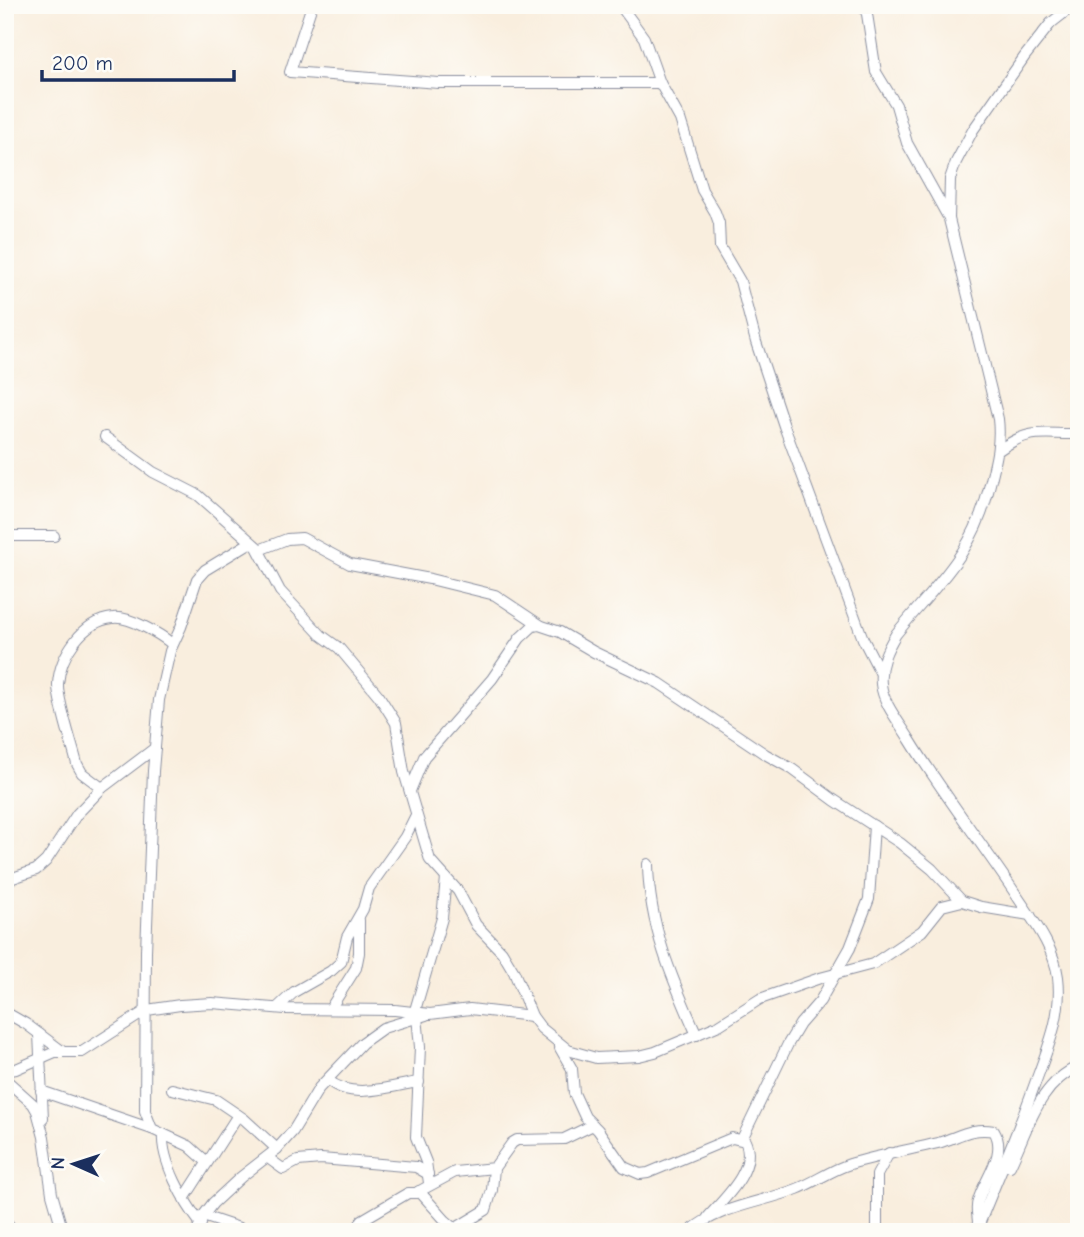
<svg xmlns="http://www.w3.org/2000/svg" width="1084" height="1237" font-family="'Comic Neue',sans-serif">
<rect width="100%" height="100%" fill="#fdfcf7"/>
<filter id="ink" filterUnits="userSpaceOnUse"><feTurbulence type="fractalNoise" baseFrequency=".0143" numOctaves="2"/><feDisplacementMap in="SourceGraphic" scale="14" xChannelSelector="R" yChannelSelector="G"/><feConvolveMatrix kernelMatrix="1 2 1 2 8 2 1 2 1" color-interpolation-filters="sRGB"/></filter>
<filter id="wash" filterUnits="userSpaceOnUse"><feTurbulence type="fractalNoise" baseFrequency=".00686" numOctaves="4" result="noise"/><feDisplacementMap in="SourceGraphic" scale="28" xChannelSelector="R" yChannelSelector="G"/><feGaussianBlur stdDeviation="1.57" result="paint"/><feColorMatrix in="noise" values="0 0 0 0 0 0 0 0 0 0 0 0 0 0 0 0 0 1.4 0 .05"/><feComposite in="paint" operator="in"/></filter>
<g filter="url(#wash)">
<rect width="100%" height="100%" fill="#f9eede"/>
</g>
<g filter="url(#ink)">
<g fill="none" stroke-linecap="round" stroke-linejoin="round">
<g stroke="#8a8e9e" stroke-width="12">
<g id="minor">
<path d="M312,5L290,72L439,83H660"/>
<path d="M620,5L644,38L660,83L680,119L702,190L715,212L719,223L720,247L740,281L756,342L784,426L863,639L881,674"/>
<path d="M863,5L867,14L876,72L896,105L907,143L947,215"/>
<path d="M105,437L153,472L198,495L257,547L280,591L321,635L339,648L379,696L396,723L404,772L430,860L458,891L476,925L502,952L514,972L532,1016L541,1028L568,1050L596,1058L639,1056L655,1052L719,1025L760,999L820,978L873,964L922,931L942,906L962,901"/>
<path d="M999,450C1032,427 1041,435 1079,434"/>
<path d="M5,536H54"/>
<path d="M259,550L287,539L302,538L350,564L430,579L495,595L540,625"/>
<path d="M102,788L82,773L77,764C73,747 57,699 58,684C60,656 82,621 113,618C129,616 160,634 172,644"/>
<path d="M410,791L424,757L492,679L520,638L533,626L539,625L560,632L594,652L659,683L765,754L792,769L834,800L900,843L932,869L962,901L981,907L1030,915"/>
<path d="M648,864C649,926 672,979 697,1035"/>
<path d="M7,880L36,870L46,861L77,814L102,788L155,748"/>
<path d="M277,1008L294,992L331,971L341,962L347,937L363,909L369,888L405,837L416,815"/>
<path d="M330,1009L356,968L359,953V920"/>
<path d="M5,1012L26,1024L62,1051"/>
<path d="M39,1034L43,1118"/>
<path d="M560,1048L572,1069L574,1093L585,1117L598,1130L624,1167L640,1174L648,1173L732,1138L745,1141C758,1168 725,1198 708,1217"/>
<path d="M5,1071L16,1069L55,1052H82L147,1010L180,1005L212,1003L285,1009L395,1010L430,1014L470,1009L532,1016"/>
<path d="M5,1079L33,1104L37,1111L44,1137L52,1194L63,1232"/>
<path d="M328,1080C352,1101 390,1086 419,1082"/>
<path d="M172,1089L216,1100L244,1119L277,1149"/>
<path d="M41,1091L152,1129"/>
<path d="M163,1134C161,1161 184,1202 201,1224"/>
<path d="M742,1139L788,1044L800,1024L820,1001L850,948L869,899L874,826"/>
<path d="M268,1158L283,1169L298,1161L321,1159L416,1167L428,1174"/>
<path d="M207,1162L189,1146L152,1129L145,1111L146,951L153,771L159,700L170,651L181,627L197,579L205,570L251,542"/>
<path d="M1010,1166C1028,1129 1038,1084 1079,1066"/>
<path d="M429,1183L426,1162L416,1137L420,1047L416,1007L442,918L446,878"/>
<path d="M419,1191L445,1220L459,1232"/>
<path d="M184,1199L238,1115"/>
<path d="M203,1216L251,1232"/>
<path d="M5,1220L14,1232"/>
<path d="M456,1228L486,1210L492,1190L494,1168"/>
<path d="M197,1232L203,1216L213,1203L241,1177L277,1149L293,1131L319,1088L362,1043L383,1028L426,1015"/>
<path d="M356,1232L362,1220L408,1193H416L455,1172L494,1168L512,1143L517,1140L564,1139L593,1125"/>
<path d="M689,1232C719,1206 761,1203 797,1189C815,1182 831,1170 850,1164C879,1155 909,1150 938,1143C959,1137 970,1127 994,1131C1008,1154 984,1179 978,1201C975,1208 978,1216 978,1223"/>
<path d="M877,1232V1175L889,1153"/>
<path d="M976,1232C995,1184 1016,1137 1033,1089C1046,1052 1063,1017 1058,977C1054,946 1031,918 1015,893C980,841 942,792 910,740C900,723 883,704 881,684C879,665 887,649 896,634C937,583 973,555 989,488C995,464 1001,444 998,419L949,219L950,179L956,162L973,130L1025,56L1051,23L1074,5"/>
</g>
</g>
<use href="#minor" stroke="#fff" stroke-width="10"/>
</g>
</g>
<rect width="1084" height="1237" fill="none" stroke="#fdfcf7" stroke-width="28"/>
<g transform="translate(74 1164) rotate(273)" stroke="#fdfcf7" stroke-width="5" paint-order="stroke">
<path d="M0-5L12 26L0 18L-12 26Z" fill="#1b2f5e"/>
<text y="-10" font-size="19" font-weight="bold" text-anchor="middle" fill="#1b2f5e">N</text>
</g>
<path d="M42 70v10h192v-10" fill="none" stroke="#1b2f5e" stroke-width="3.5"/>
<text x="52" y="70" font-size="21" fill="#1b2f5e" stroke="#fdfcf7" stroke-width="5" paint-order="stroke">200 m</text>
</svg>
